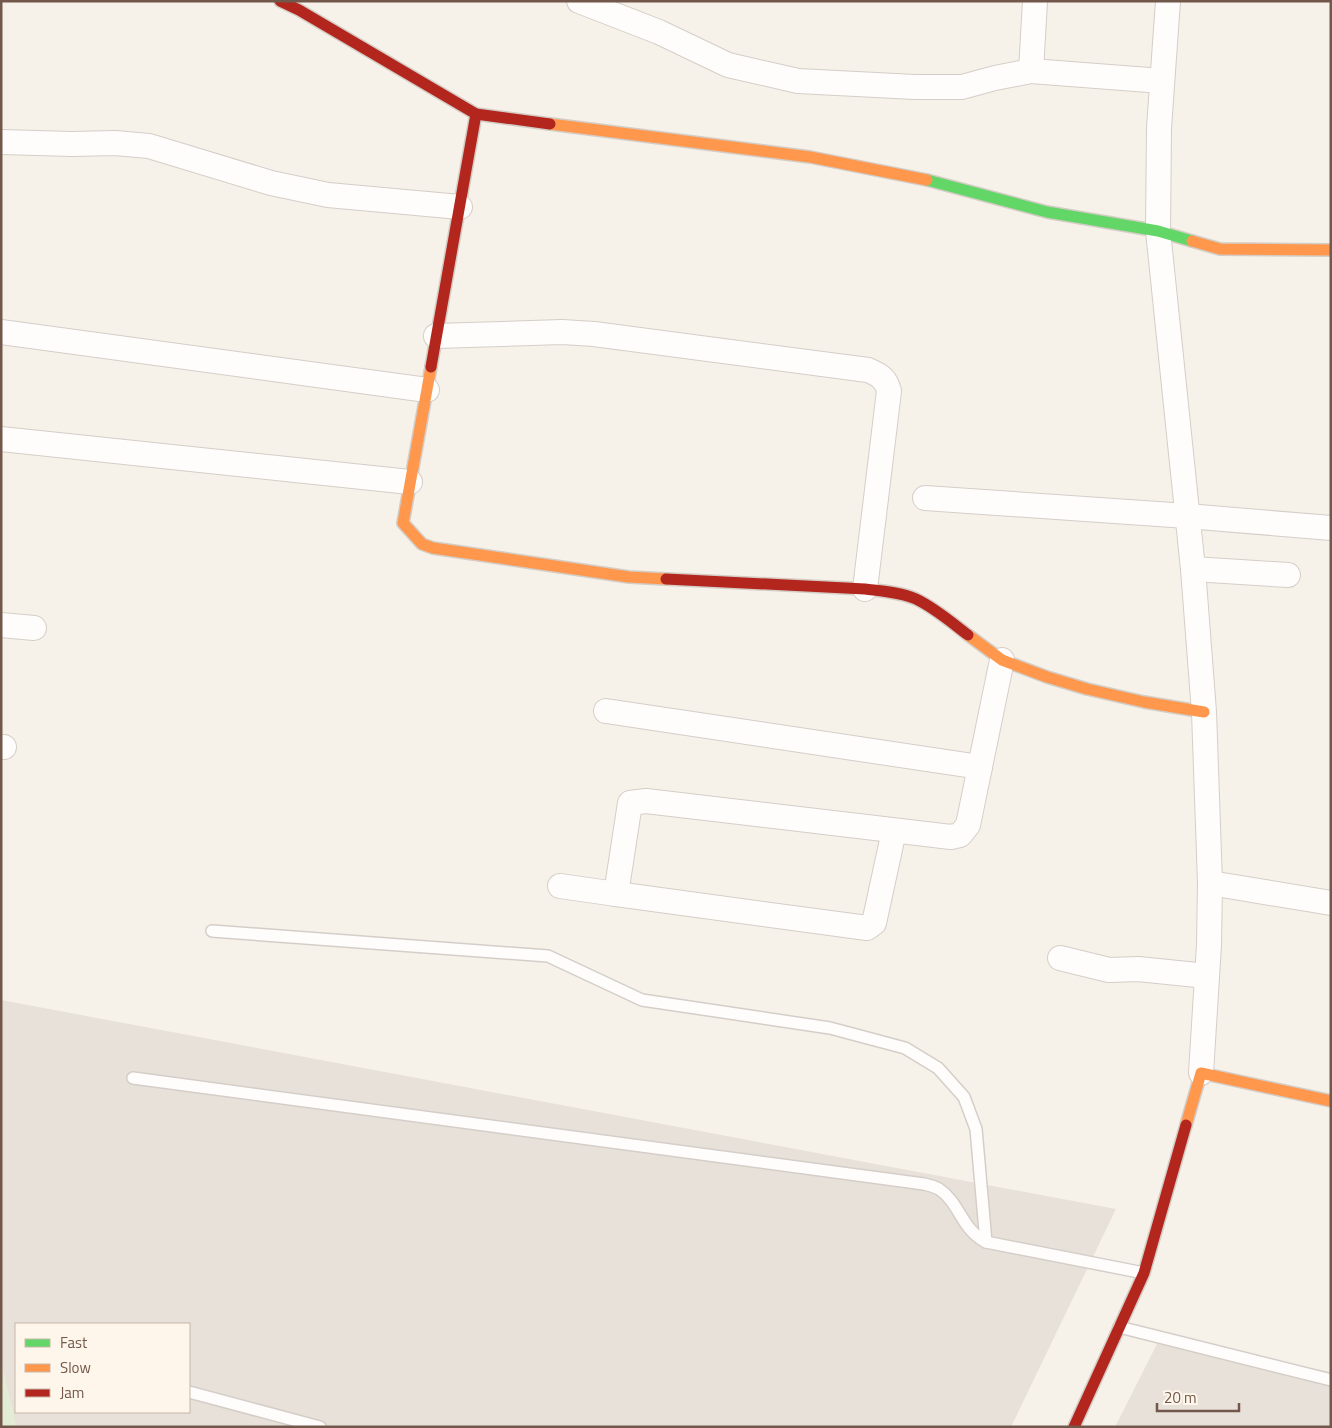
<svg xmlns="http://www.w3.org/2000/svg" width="1332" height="1428" font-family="'Titillium Web',sans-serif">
<rect width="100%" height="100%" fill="#f6f1e9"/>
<g fill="#e8e1da" fill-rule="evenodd">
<path d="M1,1000L1116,1209L1011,1427H16L1,1362ZM16,1324H189V1412H16Z"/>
<path d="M1160,1338L1331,1372V1427H1115Z"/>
</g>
<path fill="#e3ecd4" d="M1,1362L16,1427H1Z"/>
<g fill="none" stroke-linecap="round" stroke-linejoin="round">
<g stroke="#d5cec8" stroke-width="14">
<g id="lane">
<path d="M212,931L548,956L642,1000L830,1028L905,1048L938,1068L964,1097L976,1129L986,1242"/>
<path d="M133,1078L924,1184C929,1185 935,1187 939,1189C960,1203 961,1229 986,1242L1144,1273"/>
<path d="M1119,1327L1331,1380"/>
<path d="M189,1392L320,1427"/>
</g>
</g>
<g stroke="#d5cec8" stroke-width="26">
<g id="street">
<path d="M579,1L659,32L728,65L798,81L915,87H962L995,78L1031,71L1162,81"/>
<path d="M1168,1L1159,128L1158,231L1193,569L1204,712L1210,883L1209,945L1201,1073"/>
<path d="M1031,71L1035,1"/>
<path d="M1,142L72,144L115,143L149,146L271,183L328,195L460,207"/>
<path d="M1,332L427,390"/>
<path d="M436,336L562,332L594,334L868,370C880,375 886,379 889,391L865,589"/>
<path d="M1,439L410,482"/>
<path d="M925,498L1187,516L1331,528"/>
<path d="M1193,569L1288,575"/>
<path d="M1,625L34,628"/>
<path d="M606,711L980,767"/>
<path d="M1,747H4"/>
<path d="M1210,883L1331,903"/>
<path d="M560,886L616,894L630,803L646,801L951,837L960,835L968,825L1002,660"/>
<path d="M616,894L867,928L874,923L894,831"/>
<path d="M1060,958L1109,970L1138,969L1207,976"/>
</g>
</g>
<g stroke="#d4cdc6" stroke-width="14">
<path id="fast" d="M927,180L1047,212L1158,231L1192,241"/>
</g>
<g stroke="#d4cdc6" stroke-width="14">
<g id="slow">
<path d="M550,124L810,157L927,180"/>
<path d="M1192,241L1220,249L1331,250"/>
<path d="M431,367L403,523L422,544L433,548L629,577L666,579"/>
<path d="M968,635L1002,660L1047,677L1087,689L1144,702L1204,712"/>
<path d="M1186,1125L1201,1073L1331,1101"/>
</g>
</g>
<g stroke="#d4cdc6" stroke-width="14">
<g id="jam">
<path d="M280,1L299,10L476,114L550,124"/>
<path d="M431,367L476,114"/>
<path d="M666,579L865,589C881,591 900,592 916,599C935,608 951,622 968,635"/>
<path d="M1074,1427L1144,1273L1186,1125"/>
</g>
</g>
<use href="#lane" stroke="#fefdfc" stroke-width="11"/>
<use href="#street" stroke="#fefdfc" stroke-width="24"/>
<use href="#fast" stroke="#63d668" stroke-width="11"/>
<use href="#slow" stroke="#ff974d" stroke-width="11"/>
<use href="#jam" stroke="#b3261e" stroke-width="11"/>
</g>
<rect width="1332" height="1428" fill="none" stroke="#72584b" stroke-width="5"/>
<rect x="15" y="1323" width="175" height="90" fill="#fef6ea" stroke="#c6b7aa"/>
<rect x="25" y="1339" width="25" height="8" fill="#63d668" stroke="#c6b7aa"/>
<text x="60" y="1348" font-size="15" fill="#72584b">Fast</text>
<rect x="25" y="1364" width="25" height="8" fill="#ff974d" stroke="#c6b7aa"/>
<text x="60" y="1373" font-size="15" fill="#72584b">Slow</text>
<rect x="25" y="1389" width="25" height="8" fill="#b3261e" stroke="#c6b7aa"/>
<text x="60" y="1398" font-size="15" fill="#72584b">Jam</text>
<path d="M1157 1403v8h82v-8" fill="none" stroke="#72584b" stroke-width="2.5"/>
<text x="1164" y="1403" font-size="15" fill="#72584b" stroke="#fef6ea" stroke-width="4" paint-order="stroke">20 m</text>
</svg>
